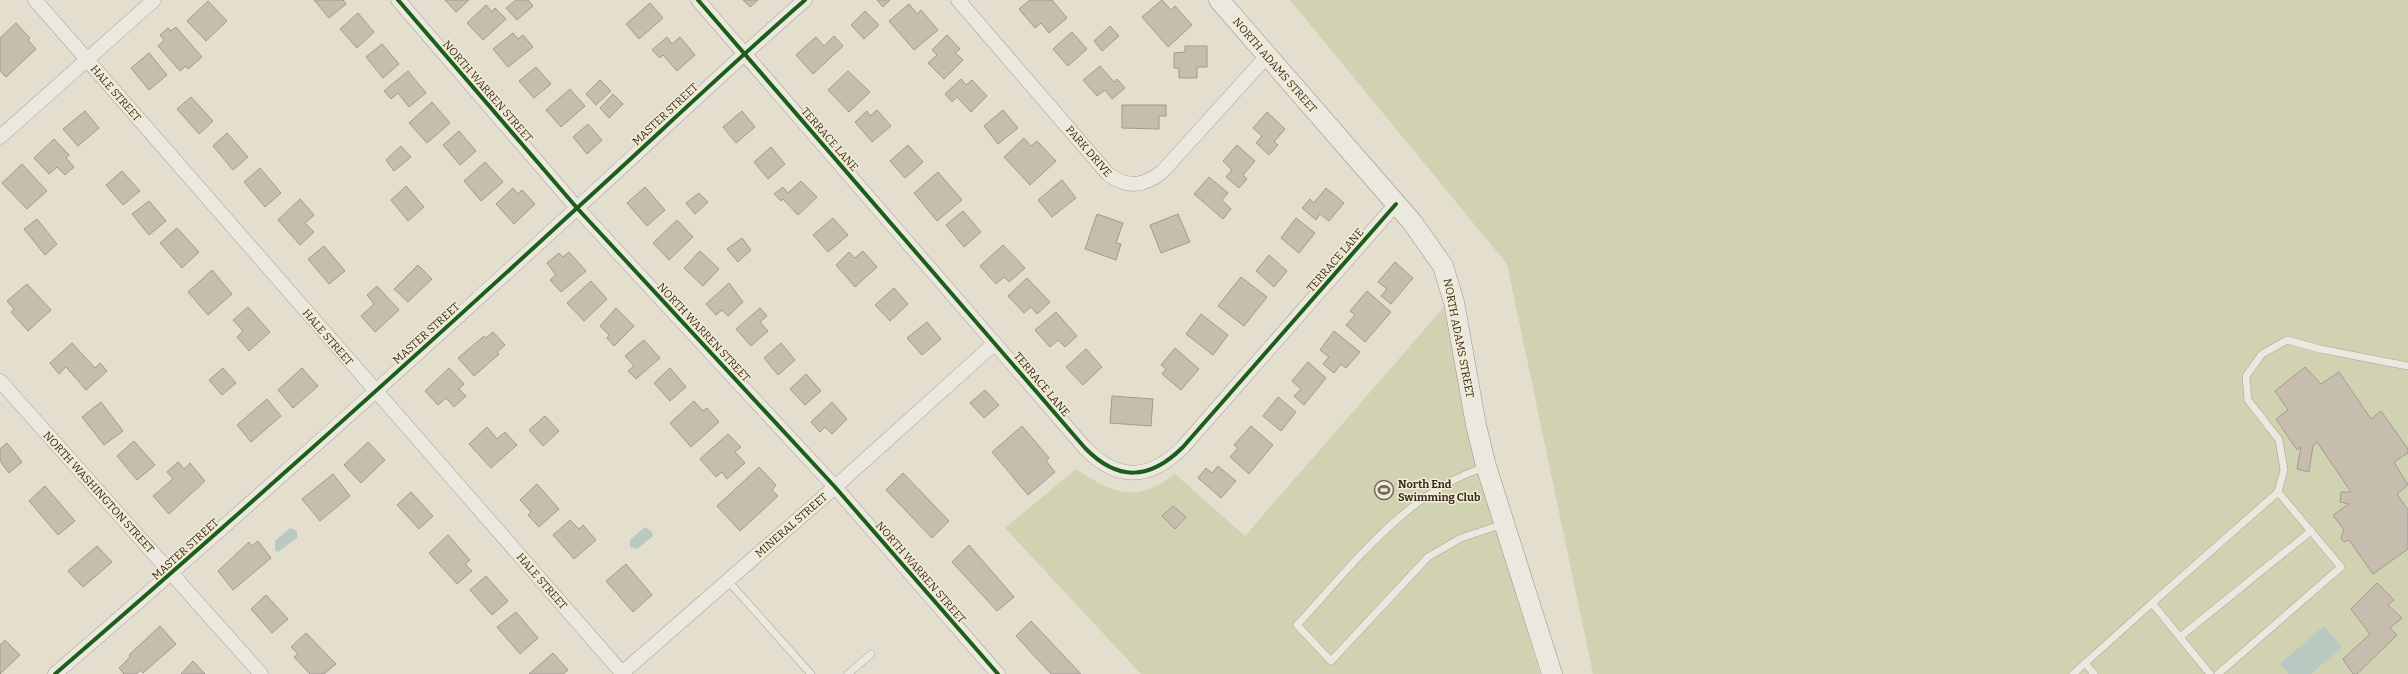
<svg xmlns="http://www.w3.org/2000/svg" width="2408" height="674" font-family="Bitter,serif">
<rect width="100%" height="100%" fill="#e3dece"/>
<g fill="#d0d2b1">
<path d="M1290,0H2408V674H1593L1507,264Z"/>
<path d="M1444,307L1469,440L1540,674H1141L1005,528L1076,469C1114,494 1136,504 1175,474L1245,536Z"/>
</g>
<g fill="#b9c8c0">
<path d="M645,527L652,532L653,536L637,549L630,547V540Z"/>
<path d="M290,528L297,531V538L278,552L275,550V541Z"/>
<path d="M2324,626L2342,647L2311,674H2289L2280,664Z"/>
</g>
<g fill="#c6bdaf" stroke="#a39a8d">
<path d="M314,0H343L346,4L329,18Z"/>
<path d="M445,0H469L456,12Z"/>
<path d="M516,0H528L533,6L517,20L506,8Z"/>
<path d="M743,0H758L750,7Z"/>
<path d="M877,0H890L883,7Z"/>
<path d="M1030,0H1052L1067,18L1049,33L1041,23L1035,28L1019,9Z"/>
<path d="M1162,0L1171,10L1175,6L1192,25L1168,47L1142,17Z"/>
<path d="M208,1L227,21L206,41L187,21Z"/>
<path d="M650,3L663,18L639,39L626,24Z"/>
<path d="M909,4L917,14L921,10L938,30L914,50L889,21Z"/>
<path d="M486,5L492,12L495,8L506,19L483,40L467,23Z"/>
<path d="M865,11L879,25L864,39L851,25Z"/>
<path d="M358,13L374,32L357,48L340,29Z"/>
<path d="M16,23L30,38L28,40L36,49L6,77L0,71V38Z"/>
<path d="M1110,26L1119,36L1102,51L1094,41Z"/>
<path d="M176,27L202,57L188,69L186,66L180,71L158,46L164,40L160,35L168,28L171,31Z"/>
<path d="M1072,32L1087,49L1068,66L1053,49Z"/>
<path d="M513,33L518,39L523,35L533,47L508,67L493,49Z"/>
<path d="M947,35L960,49L955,53L963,60L944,79L928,63L937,55L932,50Z"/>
<path d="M834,36L843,46L813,74L796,55L816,37L824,46Z"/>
<path d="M667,37L672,44L680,37L695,55L677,71L663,55L660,58L652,50Z"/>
<path d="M382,44L399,64L383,78L366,57Z"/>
<path d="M1185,46H1207V67H1197V78H1179V68H1174V53L1185,52Z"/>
<path d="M149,53L167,75L149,90L131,68Z"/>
<path d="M1100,66L1114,82L1117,79L1125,88L1112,99L1105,90L1097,96L1083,80Z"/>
<path d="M536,67L551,84L534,98L519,81Z"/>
<path d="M408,71L426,93L409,107L398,93L391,99L384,91Z"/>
<path d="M848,71L870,92L849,112L828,90Z"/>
<path d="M961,79L966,85L972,80L987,96L971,112L957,97L952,102L945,94Z"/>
<path d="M600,80L611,91L596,105L586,94Z"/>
<path d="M570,89L585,106L561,127L546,110Z"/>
<path d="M613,94L623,104L609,118L600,108Z"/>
<path d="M191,97L213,121L199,134L177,109Z"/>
<path d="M432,102L450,123L427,143L409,123Z"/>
<path d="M1122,105H1166V116H1159V129L1122,128Z"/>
<path d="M877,110L891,126L872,142L855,122L867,111L870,116Z"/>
<path d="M1003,110L1018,128L998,144L984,126Z"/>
<path d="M85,111L99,128L78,146L63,129Z"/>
<path d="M742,111L755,127L736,143L723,127Z"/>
<path d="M1267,112L1285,129L1274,142L1278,145L1269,155L1256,143L1262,136L1253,128Z"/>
<path d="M588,124L602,140L587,154L573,137Z"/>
<path d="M459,131L476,151L460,165L443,145Z"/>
<path d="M227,133L248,157L233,170L213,146Z"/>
<path d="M1024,138L1031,146L1037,141L1056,161L1030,185L1004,157Z"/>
<path d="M54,139L69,155L66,158L74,167L65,175L57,167L49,174L34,158Z"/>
<path d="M908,145L923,162L905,178L890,161Z"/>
<path d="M1237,145L1255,161L1243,175L1247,179L1239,188L1226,177L1232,170L1223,161Z"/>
<path d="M401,146L411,157L394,171L386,160Z"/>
<path d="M771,147L785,164L768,179L754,162Z"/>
<path d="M485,162L503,182L481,201L464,181Z"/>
<path d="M22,164L47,191L27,209L2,183Z"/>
<path d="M260,168L281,193L265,207L244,182Z"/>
<path d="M122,171L140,191L123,205L106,185Z"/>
<path d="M938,172L962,200L937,221L914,193Z"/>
<path d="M1209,177L1228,193L1222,200L1231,209L1223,219L1194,194Z"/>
<path d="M1062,180L1076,198L1052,217L1038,200Z"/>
<path d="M801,181L817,197L798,215L783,199L781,201L774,194L783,187L788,193Z"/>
<path d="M406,186L424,207L408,221L391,200Z"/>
<path d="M645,187L665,210L647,226L627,203Z"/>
<path d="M513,188L518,194L522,190L535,204L514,224L496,204Z"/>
<path d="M1326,188L1344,203L1329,221L1320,214L1316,220L1302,208L1310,199L1314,203Z"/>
<path d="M699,193L708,202L695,214L686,203Z"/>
<path d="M300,199L314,215L305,223L314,232L300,245L278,220Z"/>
<path d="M149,201L166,221L149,235L132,214Z"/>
<path d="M963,211L981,232L964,247L946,225Z"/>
<path d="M1097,214L1123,223L1116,243L1121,244L1116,260L1085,249Z"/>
<path d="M1178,214L1190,242L1161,253L1150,225Z"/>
<path d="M833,218L848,235L828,252L813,235Z"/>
<path d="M1296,218L1315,233L1299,253L1281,238Z"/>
<path d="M37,219L57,244L45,255L24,229Z"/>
<path d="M677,220L693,237L669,260L653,243Z"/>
<path d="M177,228L199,252L182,268L160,243Z"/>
<path d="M742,238L751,250L738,262L727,249Z"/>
<path d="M1003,245L1025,268L1009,282L1004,277L996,284L980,266Z"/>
<path d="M324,246L345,271L329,284L308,259Z"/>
<path d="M700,251L719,269L703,286L684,268Z"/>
<path d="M863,251L877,267L855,287L836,265L849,252L855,258Z"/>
<path d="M569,252L586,271L561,292L550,280L556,275L547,263L559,253L563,257Z"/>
<path d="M1269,255L1287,271L1274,287L1256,271Z"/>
<path d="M1395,262L1413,278L1391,304L1381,296L1387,289L1378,282Z"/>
<path d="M418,265L432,279L408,302L394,289Z"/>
<path d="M212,270L232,294L208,315L188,292Z"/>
<path d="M1241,277L1267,297L1244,326L1218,306Z"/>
<path d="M1027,278L1050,302L1037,314L1031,307L1024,313L1008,296Z"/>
<path d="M591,281L607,299L584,321L567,303Z"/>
<path d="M729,283L743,302L728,316L722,310L716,315L706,304Z"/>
<path d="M27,284L51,310L28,331L11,312L14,309L7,301Z"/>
<path d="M377,286L399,310L375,332L361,316L374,304L367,295Z"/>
<path d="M894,288L908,304L890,321L875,305Z"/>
<path d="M1367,291L1391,312L1365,342L1346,325L1355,315L1350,311Z"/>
<path d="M248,307L270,332L249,351L237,337L243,331L233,320Z"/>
<path d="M616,308L634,326L614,346L607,338L609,335L600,326Z"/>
<path d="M760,308L767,316L760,322L768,331L751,346L736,329Z"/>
<path d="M1056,312L1077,336L1065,347L1058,340L1050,347L1035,330Z"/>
<path d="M1201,314L1228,335L1213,355L1186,334Z"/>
<path d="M927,322L941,339L922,355L907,338Z"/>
<path d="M1334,331L1360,352L1346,368L1341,364L1334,373L1323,364L1329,357L1320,350Z"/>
<path d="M493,332L505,345L497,352L499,354L474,376L458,358L484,336L486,338Z"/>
<path d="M644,340L660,358L636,379L628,371L634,366L625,356Z"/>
<path d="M72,343L95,368L100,363L107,371L86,390L66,367L59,374L50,363Z"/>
<path d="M781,343L795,360L778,375L764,358Z"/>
<path d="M1175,348L1199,369L1181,390L1162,374L1166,369L1161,365Z"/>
<path d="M1086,349L1102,367L1083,385L1066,367Z"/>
<path d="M1308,362L1326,378L1304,405L1294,396L1301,389L1292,381Z"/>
<path d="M2305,367L2321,384L2339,372L2371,419L2381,411L2408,449V453L2394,462L2408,485L2397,494L2408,510V549L2373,574L2349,540L2344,542L2341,538L2344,530L2333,515L2349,504L2340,502L2341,492H2351L2317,442L2313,446L2309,472L2297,469L2301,447L2297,450L2276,419L2288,410L2275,391Z"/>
<path d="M223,368L236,383L222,395L209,380Z"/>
<path d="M302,368L318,386L293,408L278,390Z"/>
<path d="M449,368L464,384L459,389L466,396L454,407L446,398L438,405L425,391Z"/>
<path d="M670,368L686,387L670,401L654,383Z"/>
<path d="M806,374L821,391L805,405L790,389Z"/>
<path d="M985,390L999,405L984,418L970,403Z"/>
<path d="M1112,396L1153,399L1151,426L1110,423Z"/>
<path d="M1278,397L1296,412L1281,431L1263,416Z"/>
<path d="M267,399L281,416L251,442L237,425Z"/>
<path d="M694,401L703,411L707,408L719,422L691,447L670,423Z"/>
<path d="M101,402L123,431L104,445L82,417Z"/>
<path d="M832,402L847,419L832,434L825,427L820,432L811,422Z"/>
<path d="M545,416L559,431L543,446L529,430Z"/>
<path d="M1022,426L1049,458L1046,461L1055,472L1028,495L992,452Z"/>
<path d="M1251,426L1273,445L1249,474L1230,457L1238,448L1234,445Z"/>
<path d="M487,427L497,439L505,432L517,445L491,468L469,444Z"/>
<path d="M728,434L741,447L735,452L745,463L727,479L722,472L716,477L700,459Z"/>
<path d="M134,441L155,465L137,480L117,456Z"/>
<path d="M368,442L385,460L361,483L344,465Z"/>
<path d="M7,443L22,462L9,473L0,461V449Z"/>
<path d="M178,462L184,469L190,463L205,481L169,514L153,496L173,479L167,472Z"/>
<path d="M1218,466L1236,481L1221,498L1198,478L1206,468L1212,473Z"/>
<path d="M759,467L776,485L772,490L778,496L740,531L717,506Z"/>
<path d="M903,473L949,521L932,538L886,490Z"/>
<path d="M333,474L350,496L320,521L302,499Z"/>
<path d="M537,484L559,509L539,527L528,515L531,512L520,500Z"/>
<path d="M45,486L75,521L58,535L29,501Z"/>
<path d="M411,492L433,516L419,529L397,505Z"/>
<path d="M1173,506L1186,517L1175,529L1162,516Z"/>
<path d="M570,520L579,529L583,525L596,540L574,559L553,535Z"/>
<path d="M448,535L470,560L465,564L472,571L457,584L429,553Z"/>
<path d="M258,541L271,558L233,590L218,571L249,542L252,546Z"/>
<path d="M969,545L1014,597L997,611L952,562Z"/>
<path d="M97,546L112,562L83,587L68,571Z"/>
<path d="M626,564L652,595L633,612L606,581Z"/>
<path d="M486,576L508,601L492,615L470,590Z"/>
<path d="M2377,583L2394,600L2388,605L2402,618L2390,628L2397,635L2357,674H2353L2343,659L2370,634L2351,609Z"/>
<path d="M266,595L288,619L272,633L251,609Z"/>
<path d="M516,612L538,638L520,654L497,627Z"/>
<path d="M1031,621L1081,674H1051L1016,636Z"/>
<path d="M160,626L176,644L143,673L141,670L136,674H124L119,668L130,657L129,655Z"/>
<path d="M306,633L336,664L324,674H310L294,657L298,654L291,647Z"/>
<path d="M5,640L20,655L0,674V645Z"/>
<path d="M553,653L568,670L563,674H529Z"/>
<path d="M193,661L205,674H181Z"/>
</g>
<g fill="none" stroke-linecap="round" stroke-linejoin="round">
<g stroke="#a8a397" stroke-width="8">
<g id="lane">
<path d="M1486,467C1408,490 1351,567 1297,625L1331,661L1428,557L1461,538L1503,524"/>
<path d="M2278,492L2284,470L2279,440L2248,400L2246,376L2262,354L2287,340L2320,349L2408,366"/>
<path d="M728,581L811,674"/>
<path d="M2152,603L2278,492L2341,567L2218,674"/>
<path d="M2180,637L2311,531"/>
<path d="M2085,663L2094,674"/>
<path d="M848,674L871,654"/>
<path d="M2073,674L2152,603L2210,674"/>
</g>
</g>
<g stroke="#a8a397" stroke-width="15">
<g id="street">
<path d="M35,0L623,674"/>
<path d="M398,0L577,208L835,487L998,674"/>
<path d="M698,0L1085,448C1118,482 1150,480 1183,447L1396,204"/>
<path d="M958,0L1108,174C1127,188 1143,187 1162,172L1267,56"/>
<path d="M0,137L154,0"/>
<path d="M0,381L261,674"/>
<path d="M55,674C231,522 405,366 577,208C653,139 727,68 805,0"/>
<path d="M621,674L835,487L995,343"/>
</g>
</g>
<g stroke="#989287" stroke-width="21">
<path id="secondary" d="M1219,0L1412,222L1443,266L1454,302L1476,425L1486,466L1552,674"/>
</g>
<use href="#lane" stroke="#ebe8df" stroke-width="7"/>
<use href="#street" stroke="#ebe8df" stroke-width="14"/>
<use href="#secondary" stroke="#ebe8df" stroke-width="20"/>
<g stroke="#f3ecd5" stroke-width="6">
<g id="cycleway">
<path d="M398,0L577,208L835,487L998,674"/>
<path d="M698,0L1085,448C1118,482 1150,480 1183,447L1396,204"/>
<path d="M55,674C231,522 405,366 577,208C653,139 727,68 805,0"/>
</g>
</g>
<use href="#cycleway" stroke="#1b5e20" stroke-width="4"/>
</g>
<defs>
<g id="stadium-ring" transform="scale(1)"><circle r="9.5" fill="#f3ecd5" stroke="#736a5d" stroke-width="1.5"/><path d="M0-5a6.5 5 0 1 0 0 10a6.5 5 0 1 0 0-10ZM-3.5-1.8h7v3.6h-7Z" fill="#736a5d"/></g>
</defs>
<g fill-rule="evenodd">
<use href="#stadium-ring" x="1384" y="490"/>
</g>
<g text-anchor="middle" stroke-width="3" stroke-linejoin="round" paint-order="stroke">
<g font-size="11" fill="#362c20" stroke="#f3ecd5">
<text transform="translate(1275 65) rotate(49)" y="4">NORTH ADAMS STREET</text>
<text transform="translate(488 91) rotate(49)" y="4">NORTH WARREN STREET</text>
<text transform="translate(116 93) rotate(49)" y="4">HALE STREET</text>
<text transform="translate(665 114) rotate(-43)" y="4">MASTER STREET</text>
<text transform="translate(830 139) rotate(49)" y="4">TERRACE LANE</text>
<text transform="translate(1089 151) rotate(49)" y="4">PARK DRIVE</text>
<text transform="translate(1335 260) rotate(-49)" y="4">TERRACE LANE</text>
<text transform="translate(704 332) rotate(47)" y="4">NORTH WARREN STREET</text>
<text transform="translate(426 333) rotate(-42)" y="4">MASTER STREET</text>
<text transform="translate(328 337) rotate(49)" y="4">HALE STREET</text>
<text transform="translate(1459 338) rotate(79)" y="4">NORTH ADAMS STREET</text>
<text transform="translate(1042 384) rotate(50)" y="4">TERRACE LANE</text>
<text transform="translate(99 492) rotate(48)" y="4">NORTH WASHINGTON STREET</text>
<text transform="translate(791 525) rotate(-41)" y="4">MINERAL STREET</text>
<text transform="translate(185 549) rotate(-42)" y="4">MASTER STREET</text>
<text transform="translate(921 572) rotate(49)" y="4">NORTH WARREN STREET</text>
<text transform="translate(542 581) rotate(49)" y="4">HALE STREET</text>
</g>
<g font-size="11" font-weight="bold" fill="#362c20" stroke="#f3ecd5" text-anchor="start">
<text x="1398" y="488">North End<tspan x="1398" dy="13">Swimming Club</tspan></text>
</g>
</g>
</svg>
